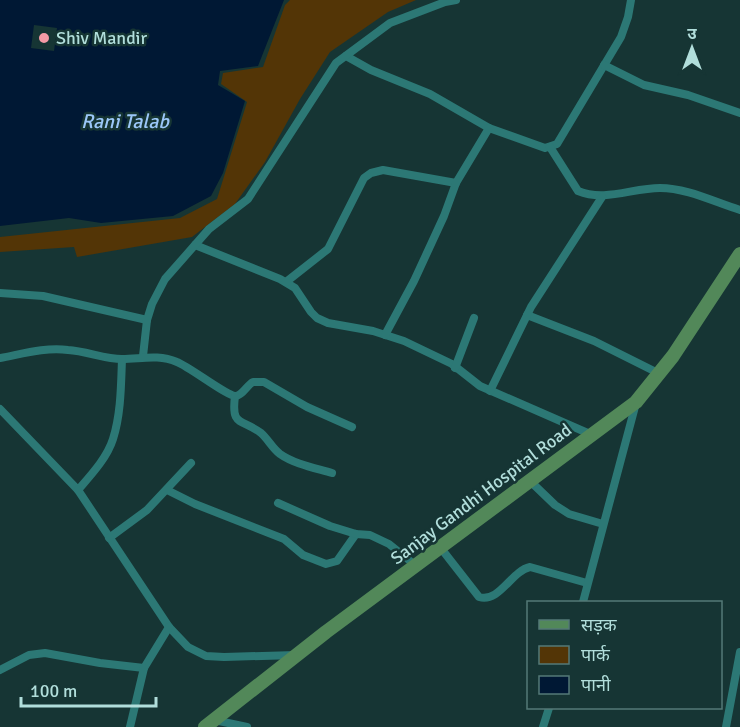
<svg xmlns="http://www.w3.org/2000/svg" width="740" height="727" font-family="Signika,'Noto Sans Devanagari',sans-serif">
<rect width="100%" height="100%" fill="#163534"/>
<path fill="#533506" d="M290,0H416L388,12L330,52L300,99L265,162L235,204L192,237L77,257L74,247L0,252V237L180,218L217,199L247,102L221,84L223,73L263,67L285,5Z"/>
<path fill="#001834" fill-rule="evenodd" d="M0,0H284L258,66L220,71L218,85L245,101L223,173L211,196L173,216L101,223L69,218L0,226ZM34,25L57,28L54,51L31,48Z"/>
<g fill="none" stroke-linecap="round" stroke-linejoin="round">
<g stroke="#2c7875" stroke-width="8">
<path d="M346,56L371,70L430,94L489,128L545,148L557,144L621,37L628,17L631,0"/>
<path d="M604,65L644,85L688,95L740,113"/>
<path d="M550,147L578,191C605,202 632,188 660,188C687,188 714,202 740,210"/>
<path d="M195,245L280,279L295,288L311,312L317,318L328,323L373,331L404,341L452,364L480,386L590,434"/>
<path d="M286,282L328,249L364,178L371,173L383,170L456,183"/>
<path d="M0,293L43,296L147,320"/>
<path d="M527,315L594,341L658,373"/>
<path d="M385,335L414,281L444,216L456,183L489,128"/>
<path d="M143,356L147,320L152,304L165,279L209,229L248,199L336,63L390,23L445,2L456,0"/>
<path d="M0,358C22,354 45,347 68,350C86,351 105,359 122,359C141,359 158,354 177,362C190,367 228,397 236,396C243,395 247,385 253,382H264L307,407L352,427"/>
<path d="M455,368L474,318"/>
<path d="M490,391L531,307L602,197"/>
<path d="M235,396C231,427 241,418 261,433C268,439 272,448 280,454C294,464 315,468 332,473"/>
<path d="M0,409L78,490C91,475 107,458 113,439C121,414 121,385 122,359"/>
<path d="M529,480L555,505L569,514L603,524"/>
<path d="M78,490L169,627L188,647L206,656L224,657L296,655"/>
<path d="M167,490L195,504L284,539L303,555L326,564L337,561L356,534"/>
<path d="M278,503L330,526L356,534L370,535L389,544L415,565"/>
<path d="M109,538L147,510L191,463"/>
<path d="M440,547L479,597C500,603 511,571 530,567L587,583"/>
<path d="M583,602L636,403"/>
<path d="M0,670L29,655L45,653L100,663L144,668L169,627"/>
<path d="M214,720L247,727"/>
<path d="M130,727L144,668"/>
<path d="M543,727L549,708"/>
<path d="M726,727L740,652"/>
</g>
<path stroke="#528859" stroke-width="14" d="M205,727L326,632L636,402L673,356L740,254"/>
</g>
<circle fill="#f49aa6" stroke="#163534" stroke-width="2" cx="44" cy="38" r="6"/>
<g text-anchor="middle" stroke-width="5" stroke-linejoin="round" paint-order="stroke">
<g font-size="18" fill="#b1dedb" stroke="#163534" text-anchor="start">
<text x="56" y="44">Shiv Mandir</text>
</g>
<g font-size="18" fill="#b1dedb" stroke="#163534">
<text transform="translate(481 494) rotate(-37)" y="6">Sanjay Gandhi Hospital Road</text>
</g>
<g font-size="20" font-style="italic" fill="#9bc7f8" stroke="#163534">
<text x="125" y="128">Rani Talab</text>
</g>
</g>
<rect x="527" y="601" width="195" height="108" fill="#163534" stroke="#547977" stroke-width="1.5"/>
<rect x="539" y="620" width="30" height="9" fill="#528859" stroke="#547977" stroke-width="1.5"/>
<text x="581" y="631" font-size="18" fill="#b1dedb">सड़क</text>
<rect x="539" y="646" width="30" height="18" fill="#533506" stroke="#547977" stroke-width="1.5"/>
<text x="581" y="661" font-size="18" fill="#b1dedb">पार्क</text>
<rect x="539" y="676" width="30" height="18" fill="#001834" stroke="#547977" stroke-width="1.5"/>
<text x="581" y="691" font-size="18" fill="#b1dedb">पानी</text>
<g transform="translate(692 48)" stroke="#163534" stroke-width="4.5" paint-order="stroke">
<path d="M0-4.5L10 22L0 15L-10 22Z" fill="#b1dedb"/>
<text y="-9" font-size="16" font-weight="bold" text-anchor="middle" fill="#b1dedb">उ</text>
</g>
<path d="M21 697v9h135v-9" fill="none" stroke="#b1dedb" stroke-width="3"/>
<text x="30" y="697" font-size="18" fill="#b1dedb" stroke="#163534" stroke-width="4.5" paint-order="stroke">100 m</text>
</svg>
